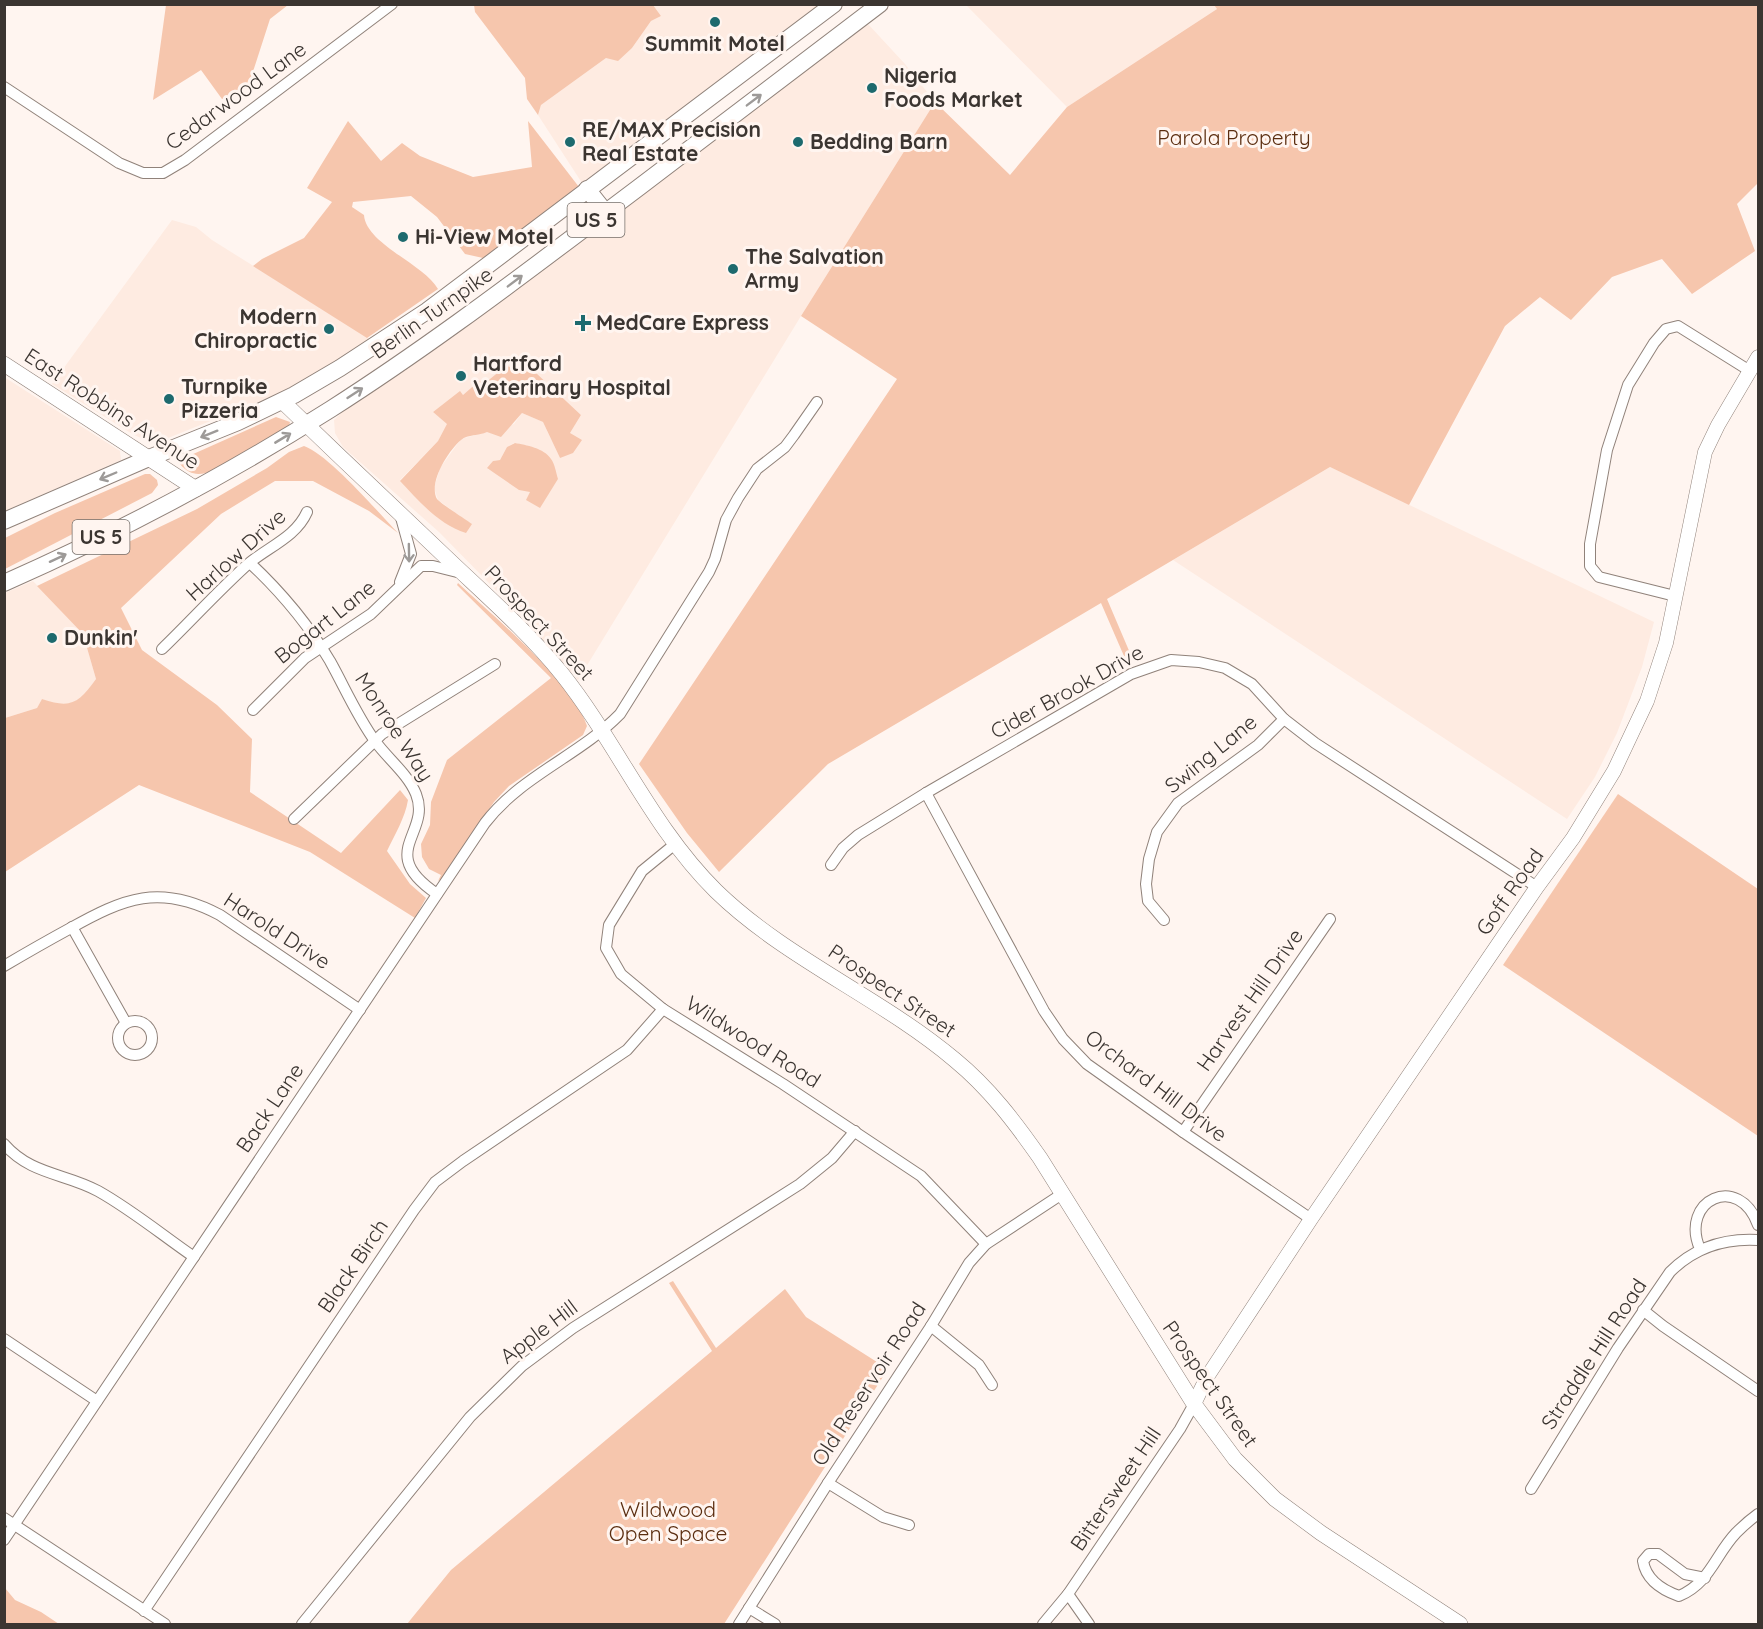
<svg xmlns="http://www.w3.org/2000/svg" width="1763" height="1629" font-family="Quicksand,sans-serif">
<rect width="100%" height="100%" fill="#fff5f0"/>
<g fill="#feebe1" fill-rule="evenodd">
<path d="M1214,4L1217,9L1067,107L966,5Z"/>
<path d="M653,5H819L582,183L538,115L541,105L606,58L632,48L651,21L661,16Z"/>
<path d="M868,24L905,64L935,102L801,316L578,680L534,629L439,532L343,447L335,433L334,420L343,411ZM506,366L535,372L581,415L570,433L560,458L543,422L522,413L514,424L461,439L440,468L434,488L438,500L471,524L400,480L438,441L448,424L433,412L460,392L463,395L479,381L485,383ZM514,443L532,447L558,479L540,507L531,492L488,469L493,461L500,460L507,447Z"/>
<path d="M172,220L196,227L212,240L373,341L300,385L158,442L148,441L134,435L52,384Z"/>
<path d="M4,377L120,451L121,460L5,511Z"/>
<path d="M1330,467L1654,622L1642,667L1617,733L1595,777L1567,819L1173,560Z"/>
<path d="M33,581L83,634L96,679L85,694L76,702L58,705L42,699L37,708L5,718V593Z"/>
</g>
<g fill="#f6c6ad">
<path d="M166,5V4L288,5L270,19L249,84L222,99L201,70L153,100Z"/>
<path d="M474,5H653L661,16L651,21L632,48L618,61L606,58L541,105L538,115L527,99L525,78L475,12Z"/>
<path d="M1214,5H1758V183L1737,204L1755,251L1692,294L1662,259L1612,277L1571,320L1540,297L1505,326L1409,505L1330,467L1107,599L1133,660L1127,663L1101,603L828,764L719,872L687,833L639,764L897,379L801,316L935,102L1010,175L1067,107L1217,9Z"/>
<path d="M348,121L381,161L402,143L420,156L473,177L532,167L528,121L579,187L483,258L465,254L437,217L411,196L353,202L352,207L364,215C366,244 424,264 438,289L367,338L253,266L262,259L304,238L332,202L307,188Z"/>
<path d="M506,366L535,372L581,415L570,433L582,440L573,453L560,458L543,422L522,413L501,437L487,432C479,436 468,434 461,440C448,451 428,483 437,499C440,503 465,519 472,524L466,533C438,524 419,501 400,481L438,441L447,424L433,412L460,391L463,395L479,381L485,383Z"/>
<path d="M276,417L290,422L289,426L214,470C200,476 190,476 180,464L182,459Z"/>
<path d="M515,443C526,445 544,448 551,459C555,464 556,473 558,479L540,508L526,500L530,492L519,490L487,468L493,461L500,460L507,447Z"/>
<path d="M304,446C328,454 378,512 398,533L369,511L313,481H275L221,514L121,608L142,650L217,705L252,739L250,792L341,853L400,790L408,800C405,818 395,834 387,851L410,884L426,898L415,918L310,852L139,785L5,872V718L37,708L42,699C71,709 79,703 96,679L83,634L37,586L197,509L267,468L289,452Z"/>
<path d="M145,474H150L157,480L158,485L152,493L5,569V538L55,513Z"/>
<path d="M458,583C493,616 573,682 587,726L583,735L509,786L494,802L442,878L438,881L441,875L429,869L422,857L421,844L430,825L431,802L447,760L551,678L457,585Z"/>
<path d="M1618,794L1758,889V1136L1503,965Z"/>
<path d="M673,1281L716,1348L785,1289L806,1317L888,1369L724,1624H407L451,1570L712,1351L669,1283Z"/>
<path d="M5,1588L15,1600L41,1612L59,1624H5Z"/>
</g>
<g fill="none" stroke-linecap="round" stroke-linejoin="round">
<g stroke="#90827a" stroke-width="12">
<g id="minor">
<path d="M4,87L119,163L143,173H163L185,160L392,4"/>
<path d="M250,563C281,592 308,624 330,661C345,688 357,716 375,741C387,758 408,774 416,794C432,834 375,852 437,894"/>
<path d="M400,582L411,554L400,514"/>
<path d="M1675,596L1599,577L1590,566V544L1607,450L1628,385L1654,343L1666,329L1678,326L1750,371"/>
<path d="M162,649C191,621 218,591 248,564C268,547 296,537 307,512"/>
<path d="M253,710L305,658L371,614L421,566H433L461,573"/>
<path d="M926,793L1044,1011L1063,1039L1087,1064L1183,1132L1311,1219"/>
<path d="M294,819L382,734L495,664"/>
<path d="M675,844L642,871L609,925L606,948L621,974L663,1009L783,1084L921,1176L986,1244"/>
<path d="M831,865L843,848L858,835L926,793L1131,674L1171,660L1199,662L1225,668L1252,684L1284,719L1315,743L1537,887"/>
<path d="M1164,920L1148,901L1146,884L1149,859L1157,832L1178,803L1258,745L1284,719"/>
<path d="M72,927L126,1023"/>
<path d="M4,966C26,953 47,941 69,929C124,898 160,883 220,915L360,1010"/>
<circle cx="135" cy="1038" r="17"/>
<path d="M1183,1132L1330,919"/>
<path d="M4,1144C31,1175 65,1173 98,1191C132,1210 162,1235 194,1257"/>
<path d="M1700,1249C1679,1200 1739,1172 1758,1225"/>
<path d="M1643,1310L1663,1326L1758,1391"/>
<path d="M931,1326L979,1365L992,1385"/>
<path d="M4,1339L97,1401"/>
<path d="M828,1483L883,1517L909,1525"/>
<path d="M1531,1489L1618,1348L1670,1272C1695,1247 1724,1238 1758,1240"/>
<path d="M4,1518L165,1624"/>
<path d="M4,1540L485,823C522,775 579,756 620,714L709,572L715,559L726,520L738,498L757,469L785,447L794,435L817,402"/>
<path d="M1705,1578L1685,1574L1658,1554H1649L1643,1561C1646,1580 1662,1590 1679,1596C1710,1583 1715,1555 1736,1533C1743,1526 1751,1519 1758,1514"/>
<path d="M1068,1594L1180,1429L1194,1404"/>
<path d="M749,1608L775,1624"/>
<path d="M144,1611L414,1210L435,1182L463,1161L627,1050L663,1009"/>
<path d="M302,1624L470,1417L522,1366L573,1328L800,1184L832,1158L855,1131"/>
<path d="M739,1624L828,1483L931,1326L969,1263L986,1244L1062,1194"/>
<path d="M1043,1624L1068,1594L1089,1624"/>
</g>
</g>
<g stroke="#90827a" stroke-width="15">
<path id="tertiary" d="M1194,1404L1207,1377L1311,1219L1537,887L1573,838L1614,771L1647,701L1666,643L1705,452L1718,425L1758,357"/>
</g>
<g stroke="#90827a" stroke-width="16">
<g id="secondary">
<path d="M4,364L196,489"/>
<path d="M282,401C338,455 395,509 451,562C489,598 529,633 562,674C617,743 652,828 716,891C786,959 880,997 955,1060C989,1088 1015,1122 1040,1158L1194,1404L1235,1459L1275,1499L1321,1533L1460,1624"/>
</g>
</g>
<g stroke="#90827a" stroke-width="18">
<g id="trunk">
<path d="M587,189L606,213"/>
<path d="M4,521L149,458L238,422L294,395L340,368L427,311L834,4"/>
<path d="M4,583C117,533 227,475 331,409C417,354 499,293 581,231C681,156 780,80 880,4"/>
</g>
</g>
<use href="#minor" stroke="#fff" stroke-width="10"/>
<use href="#tertiary" stroke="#fff" stroke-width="14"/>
<use href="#secondary" stroke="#fff" stroke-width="15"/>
<use href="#trunk" stroke="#fff" stroke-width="16"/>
</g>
<defs><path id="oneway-shaft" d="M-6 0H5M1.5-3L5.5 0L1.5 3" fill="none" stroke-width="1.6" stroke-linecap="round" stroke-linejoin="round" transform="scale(1.5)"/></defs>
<g stroke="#9d9a98">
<use href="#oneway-shaft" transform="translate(754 100) rotate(-37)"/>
<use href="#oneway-shaft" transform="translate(515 281) rotate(-37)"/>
<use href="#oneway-shaft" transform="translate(355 393) rotate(-33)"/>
<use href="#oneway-shaft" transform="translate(209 434) rotate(158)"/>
<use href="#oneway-shaft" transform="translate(283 438) rotate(-31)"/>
<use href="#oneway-shaft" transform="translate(108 476) rotate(157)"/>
<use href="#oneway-shaft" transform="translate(409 553) rotate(89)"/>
<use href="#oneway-shaft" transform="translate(58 558) rotate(-25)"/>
</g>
<g fill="#1d6a6e" stroke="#fff5f0" stroke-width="2">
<circle cx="715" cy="22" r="6"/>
<circle cx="872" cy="88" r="6"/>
<circle cx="570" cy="142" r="6"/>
<circle cx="798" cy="142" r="6"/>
<circle cx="403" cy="237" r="6"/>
<circle cx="733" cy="269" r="6"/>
<path d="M580 314h6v6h6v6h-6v6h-6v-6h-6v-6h6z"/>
<circle cx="329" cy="329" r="6"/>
<circle cx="461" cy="376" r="6"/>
<circle cx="169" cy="399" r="6"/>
<circle cx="52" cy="638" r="6"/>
</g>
<g text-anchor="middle" stroke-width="6" stroke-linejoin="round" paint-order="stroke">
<g fill="#fff5f0" stroke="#766f6a" stroke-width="1.5">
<rect x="567.5" y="203" width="57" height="34" rx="4.5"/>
<rect x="72.5" y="520" width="57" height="34" rx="4.5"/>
</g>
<g font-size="20" font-weight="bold" fill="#3b3531">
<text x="596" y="227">US 5</text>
<text x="101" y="544">US 5</text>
</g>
<g font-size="21" font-weight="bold" fill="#3b3531" stroke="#fff5f0" text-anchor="start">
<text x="715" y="51" text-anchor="middle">Summit Motel</text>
<text x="884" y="83">Nigeria<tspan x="884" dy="24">Foods Market</tspan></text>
<text x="582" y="137">RE/MAX Precision<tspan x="582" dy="24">Real Estate</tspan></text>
<text x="810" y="149">Bedding Barn</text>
<text x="415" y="244">Hi-View Motel</text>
<text x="745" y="264">The Salvation<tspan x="745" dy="24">Army</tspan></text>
<text x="317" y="324" text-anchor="end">Modern<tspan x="317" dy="24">Chiropractic</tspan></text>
<text x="596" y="330">MedCare Express</text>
<text x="473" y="371">Hartford<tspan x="473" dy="24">Veterinary Hospital</tspan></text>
<text x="181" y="394">Turnpike<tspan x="181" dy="24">Pizzeria</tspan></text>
<text x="64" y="645">Dunkin'</text>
</g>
<g font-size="21" fill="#3b3531" stroke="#fff5f0">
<text transform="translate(236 96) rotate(-36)" y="7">Cedarwood Lane</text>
<text transform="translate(432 313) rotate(-35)" y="7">Berlin Turnpike</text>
<text transform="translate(112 409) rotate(33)" y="7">East Robbins Avenue</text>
<text transform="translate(236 555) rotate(-42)" y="7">Harlow Drive</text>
<text transform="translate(325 622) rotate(-38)" y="7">Bogart Lane</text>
<text transform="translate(539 623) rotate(47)" y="7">Prospect Street</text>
<text transform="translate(1067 692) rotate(-29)" y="7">Cider Brook Drive</text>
<text transform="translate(394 727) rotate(57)" y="7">Monroe Way</text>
<text transform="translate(1211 754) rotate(-39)" y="7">Swing Lane</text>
<text transform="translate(1510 892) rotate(-55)" y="7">Goff Road</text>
<text transform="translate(277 931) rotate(33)" y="7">Harold Drive</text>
<text transform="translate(892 991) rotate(34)" y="7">Prospect Street</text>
<text transform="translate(1250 1000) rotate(-55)" y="7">Harvest Hill Drive</text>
<text transform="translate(753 1042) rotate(32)" y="7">Wildwood Road</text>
<text transform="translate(1156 1086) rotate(37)" y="7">Orchard Hill Drive</text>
<text transform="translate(270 1108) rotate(-56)" y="7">Back Lane</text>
<text transform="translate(353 1266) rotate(-56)" y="7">Black Birch</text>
<text transform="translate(539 1332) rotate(-37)" y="7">Apple Hill</text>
<text transform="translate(1594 1354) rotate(-57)" y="7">Straddle Hill Road</text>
<text transform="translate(869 1384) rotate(-57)" y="7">Old Reservoir Road</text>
<text transform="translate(1210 1384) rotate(55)" y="7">Prospect Street</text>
<text transform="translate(1116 1489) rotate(-56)" y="7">Bittersweet Hill</text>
</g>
<g font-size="21" fill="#5b2d0f" stroke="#fff5f0">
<text x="1234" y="145">Parola Property</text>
<text x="668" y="1517">Wildwood<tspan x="668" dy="24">Open Space</tspan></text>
</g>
</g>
<rect width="1763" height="1629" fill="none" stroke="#3b3531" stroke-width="12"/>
</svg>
